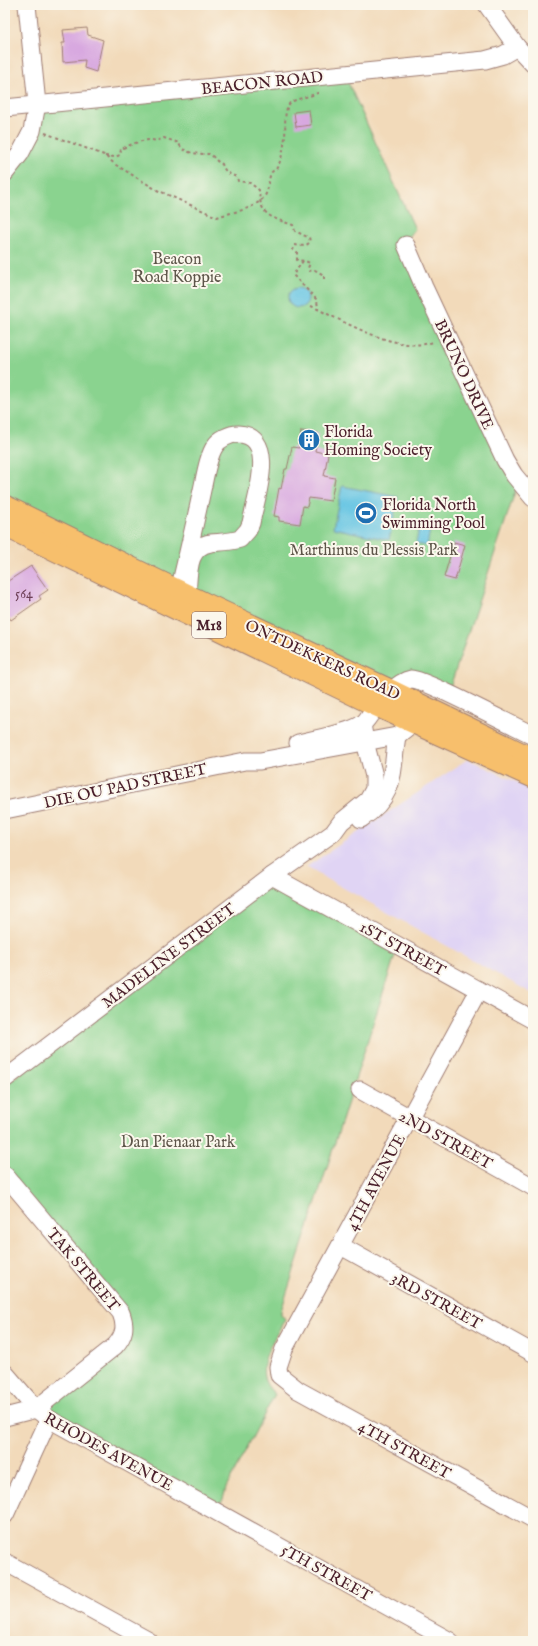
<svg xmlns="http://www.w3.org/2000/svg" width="538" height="1646" font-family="'IM FELL English',serif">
<rect width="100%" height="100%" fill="#fbf7ec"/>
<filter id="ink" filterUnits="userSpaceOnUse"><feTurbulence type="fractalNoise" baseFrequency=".025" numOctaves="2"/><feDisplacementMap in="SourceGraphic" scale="8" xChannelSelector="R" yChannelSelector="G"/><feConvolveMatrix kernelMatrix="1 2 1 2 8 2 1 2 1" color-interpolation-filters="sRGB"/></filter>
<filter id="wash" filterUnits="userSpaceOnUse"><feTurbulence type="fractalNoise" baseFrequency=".012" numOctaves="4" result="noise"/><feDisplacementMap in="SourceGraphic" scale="16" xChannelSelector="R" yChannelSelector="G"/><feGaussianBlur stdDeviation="0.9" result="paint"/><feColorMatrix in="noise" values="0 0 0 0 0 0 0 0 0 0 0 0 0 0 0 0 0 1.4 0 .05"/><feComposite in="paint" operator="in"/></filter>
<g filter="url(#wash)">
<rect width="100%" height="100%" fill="#f2daba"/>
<path fill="#e0d4f4" d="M468,759L533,790V994L306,867Z"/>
<g fill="#8ad38f" stroke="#6a795d">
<path d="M346,78L415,229L405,242L517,486L449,690L394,684L5,499V180L40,108Z"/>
<path d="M273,881L397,949L281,1311V1314L285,1319C273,1342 249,1373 275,1394L226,1488L223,1499L218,1507L43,1409L127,1335L5,1168V1085Z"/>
</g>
<g fill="#64c4e3" stroke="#577287">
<circle cx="298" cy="298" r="10"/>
<path d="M342,486L398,497L389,540L333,528Z"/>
<path d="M420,522L431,524L427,546L416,544Z"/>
</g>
<g id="blocks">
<g fill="#d8a8e0">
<path d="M87,28L88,35L103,40L96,72L84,68L85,60L63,62L62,43H65L63,30Z"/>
<path d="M309,110L311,125L296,127L294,112Z"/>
<path d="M301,431L318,433L315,451L328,454L324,476L335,478L331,501L309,498L307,507L303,506L300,524L279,521V517L274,516L279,488L281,489L285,469H287L292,447L299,448Z"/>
<path d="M454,542L465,545L455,580L444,577Z"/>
<path d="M31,566L48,590L39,596L41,599L11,620L5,612V583Z"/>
</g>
</g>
</g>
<g filter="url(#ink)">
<use href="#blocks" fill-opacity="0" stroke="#9e7c72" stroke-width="1"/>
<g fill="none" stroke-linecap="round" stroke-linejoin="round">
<g stroke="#9e7c72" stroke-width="19">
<g id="minor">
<path d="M487,5L517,47L533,64"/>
<path d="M5,108L485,60L503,55L517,47"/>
<path d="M5,173L20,154L32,131L37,104L27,5"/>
<path d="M406,245L424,287L505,460L514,475L533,498"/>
<path d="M179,591C187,557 195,523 202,490C205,477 208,456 215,446C219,439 230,434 238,434C279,435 255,501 251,523L248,530L240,539C230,542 221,542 211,543C186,546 189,575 187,595"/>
<path d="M298,743C312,740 352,732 362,724C366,722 369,716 372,712C381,701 396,682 411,679C423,678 515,727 533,735"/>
<path d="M5,810L245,761H260L397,736L413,723L420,713"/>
<path d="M361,819C397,795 391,773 397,736"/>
<path d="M272,876L533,1020"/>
<path d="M479,990L284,1349L278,1367L279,1375L298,1390L533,1519"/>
<path d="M5,1079L272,876L333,833L341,822L368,800L374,789V776L365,742L362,724"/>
<path d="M360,1090L533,1187"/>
<path d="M5,1175L121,1313C126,1326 125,1335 115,1346L36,1409L5,1417"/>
<path d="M341,1246L533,1353"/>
<path d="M5,1373L36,1409L49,1419L450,1641"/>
<path d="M5,1515L49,1419"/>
<path d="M5,1562L149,1641"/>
</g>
</g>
<g stroke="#9e7c72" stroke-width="23">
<g id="major">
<path d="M5,506L187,595L392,691L533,759"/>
<path d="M5,526L377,706L533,777"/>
</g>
</g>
<g stroke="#9e7c72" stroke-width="2" stroke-dasharray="3 3" stroke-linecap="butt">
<path d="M45,133L104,155L116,165L157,190L217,217C231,212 248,211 260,201C270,194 267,183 271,173C273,170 274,171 276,169C282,161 284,146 285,137C286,128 283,110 290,103C296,98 311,97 319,92"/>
<path d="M105,156L115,157L120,155L121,149C130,145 147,137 156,141L164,138L179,143C182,154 199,154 209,154C215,157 216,162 222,164C225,173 229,174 237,177L238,181L250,183L259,190C260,216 270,217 293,225L295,231C300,233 303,236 309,237L310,242C306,247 300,246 295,245L293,250L297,252V260L305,261L310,263L308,268L309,271L315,270L324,275V282"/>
<path d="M303,261L293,275L317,300L318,309"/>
<path d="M311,306C344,321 397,354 433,342"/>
</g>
<use href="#minor" stroke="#fff" stroke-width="17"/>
<use href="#major" stroke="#f7bf6c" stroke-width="21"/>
</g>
</g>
<defs>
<g id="building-disc" transform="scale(1.15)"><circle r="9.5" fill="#1f6fb2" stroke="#fbf7ec"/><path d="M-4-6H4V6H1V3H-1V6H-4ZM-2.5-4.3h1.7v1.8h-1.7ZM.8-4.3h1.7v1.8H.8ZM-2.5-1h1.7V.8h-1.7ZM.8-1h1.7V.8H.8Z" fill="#fff"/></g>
<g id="stadium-disc" transform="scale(1.15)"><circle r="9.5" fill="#1f6fb2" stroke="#fbf7ec"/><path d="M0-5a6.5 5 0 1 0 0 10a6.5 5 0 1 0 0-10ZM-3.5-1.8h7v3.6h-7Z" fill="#fff"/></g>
</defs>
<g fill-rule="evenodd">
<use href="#building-disc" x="309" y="440"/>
<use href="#stadium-disc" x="366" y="513"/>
</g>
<g text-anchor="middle" stroke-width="4" stroke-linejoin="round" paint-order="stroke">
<g font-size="14" fill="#6e4158">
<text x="24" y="598">564</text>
</g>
<rect fill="#fbf7ec" stroke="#7f6065" stroke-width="1" x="192" y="612" width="34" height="26" rx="3"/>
<g font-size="15" font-weight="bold" fill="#4a1f2b">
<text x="209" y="630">M18</text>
</g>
<g font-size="16" fill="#4a1f2b" stroke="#fbf7ec">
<text transform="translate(262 82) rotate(-6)" y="6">BEACON ROAD</text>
<text transform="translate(465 374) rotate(65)" y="6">BRUNO DRIVE</text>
<text transform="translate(323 659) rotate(25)" y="6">ONTDEKKERS ROAD</text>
<text transform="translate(125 785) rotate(-12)" y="6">DIE OU PAD STREET</text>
<text transform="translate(403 948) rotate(29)" y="6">1ST STREET</text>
<text transform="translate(168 955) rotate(-37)" y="6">MADELINE STREET</text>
<text transform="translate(446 1139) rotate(29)" y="6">2ND STREET</text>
<text transform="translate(375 1182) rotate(-62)" y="6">4TH AVENUE</text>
<text transform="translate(84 1269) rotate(50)" y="6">TAK STREET</text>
<text transform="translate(437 1300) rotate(29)" y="6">3RD STREET</text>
<text transform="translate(405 1449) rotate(29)" y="6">4TH STREET</text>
<text transform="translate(109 1451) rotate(29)" y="6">RHODES AVENUE</text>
<text transform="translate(327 1572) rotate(29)" y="6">5TH STREET</text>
</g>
<g font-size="16" fill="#5d5549" stroke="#fbf7ec">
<text x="177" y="264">Beacon<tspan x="177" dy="18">Road Koppie</tspan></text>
<text x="374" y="555">Marthinus du Plessis Park</text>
<text x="178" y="1147">Dan Pienaar Park</text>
</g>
<g font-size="16" fill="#4a1f2b" stroke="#fbf7ec" text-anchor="start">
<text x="324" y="437">Florida<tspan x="324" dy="18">Homing Society</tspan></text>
<text x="382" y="510">Florida North<tspan x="382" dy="18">Swimming Pool</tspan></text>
</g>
</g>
<rect width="538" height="1646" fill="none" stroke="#fbf7ec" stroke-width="20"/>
</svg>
